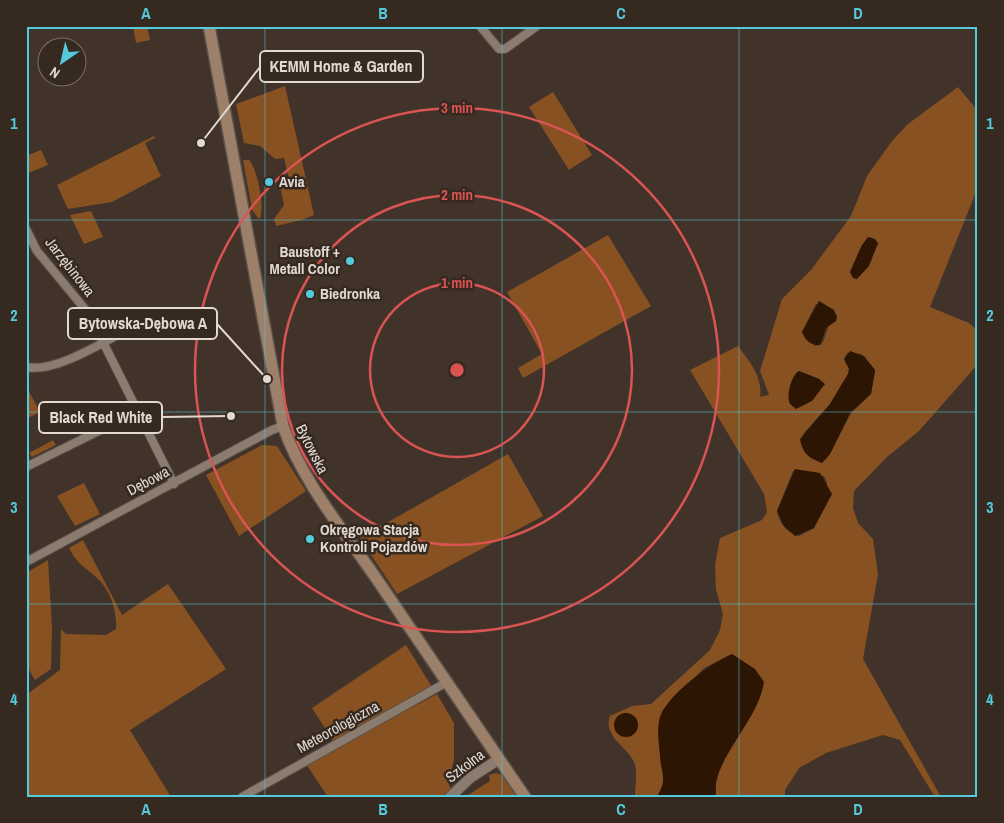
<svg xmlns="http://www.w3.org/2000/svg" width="1004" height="823" font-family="'Archivo Narrow',sans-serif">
<rect width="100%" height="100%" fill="#41332a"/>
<g fill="#885121" fill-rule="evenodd">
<path d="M133,26H147L150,40L136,43Z"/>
<path d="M285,86L314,215L302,220L276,226L274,219L284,205L279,181L289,179L284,158L275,159L260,146L244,143L236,104Z"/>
<path d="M958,87L978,111V187L930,307L969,323L978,331V364L919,431L887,457L854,491L853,508L858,523L873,539L878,574L863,659L941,797H935L900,740L883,735L826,753L799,768L785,790V797H716V777L719,770L732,654L704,668L663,710L659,731L664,782L657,797H635C635,787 638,770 634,762C626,745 603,737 610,716L632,706L651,704L710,650L720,630L723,614L716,590L715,565L720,538L762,520L767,512L764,494L690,370L738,346C749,361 763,377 760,397L769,395L760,371L782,299L811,270L851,216L867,176L892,141L908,124ZM878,243L866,268L850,272L862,245ZM816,304L834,310L823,342L820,345L815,346L802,332ZM847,353L861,354L875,371L871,394L851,413L830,454L822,463L809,457L803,434L830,404L848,374L849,369L844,359ZM799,371L819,379L825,385L788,395L795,374ZM793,471L824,476L827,483L814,528L799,536C787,533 779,523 777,511Z"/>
<path d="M553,92L592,155L569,170L529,107Z"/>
<path d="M154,136L155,138L145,143L161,176L112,202L68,209L57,185Z"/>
<path d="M41,150L48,165L26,174V156Z"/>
<path d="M243,160H249C257,167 266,211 259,219L252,210Z"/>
<path d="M91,211L103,237L84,244L70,215Z"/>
<path d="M608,235L651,306L523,378L518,368L542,354L507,292Z"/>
<path d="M26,386L40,412L26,419Z"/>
<path d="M53,440L56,445L32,457L29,453Z"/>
<path d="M262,445L277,446L306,491L239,536L206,475Z"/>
<path d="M508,454L543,516L397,594L360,538Z"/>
<path d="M84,483L100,514L75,526L57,496Z"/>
<path d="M83,540L122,615L168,584L226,669L130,730L171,797H26V695L60,670L61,629L66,634L106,635L116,629C117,612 111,591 98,579C85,566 78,566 69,548Z"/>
<path d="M48,560L52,627L51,669L35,680L26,665V573Z"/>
<path d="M406,645L432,687L334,742L312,708Z"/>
<path d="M437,694L454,723V760L448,783L451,789L447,797H328L306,764Z"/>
<path d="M496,773L505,776L519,797H465L490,781L489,775Z"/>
</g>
<g fill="#2c1503">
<path d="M868,237L875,239L878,243L869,266L857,279L853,278L850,272L862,245Z"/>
<path d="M819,301L834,310L837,317L836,321L826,328L820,345C811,346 805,340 802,332Z"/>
<path d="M850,351L864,356L875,370L871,394L850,413L830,454L822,463C809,458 802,453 800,439L830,404L848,374L849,369L844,359Z"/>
<path d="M799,371L819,379L825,384L812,401L796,409L790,404C786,395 791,376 799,371Z"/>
<path d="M795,469L820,473L832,494L814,528L795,536L784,526L777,511Z"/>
<path d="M732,654L755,669L764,682C758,723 710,761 716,797H657C668,779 661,774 660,756C659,745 657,731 659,721C663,697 711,663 732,654Z"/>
<circle cx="626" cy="725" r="12"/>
</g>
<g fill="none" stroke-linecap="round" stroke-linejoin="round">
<g stroke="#5b5048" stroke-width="10">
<g id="minor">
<path d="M480,26L499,49H505L537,26"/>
<path d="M26,229L37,251L89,314L174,484"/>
<path d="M26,367C58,374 114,335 144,321C154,316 167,315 178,312"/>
<path d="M26,467L137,412"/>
<path d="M26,562L272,430L283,426"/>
<path d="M242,797L447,682"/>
</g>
</g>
<g stroke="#5b5048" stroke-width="12">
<path id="tertiary" d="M450,797L470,778L499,759"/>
</g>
<g stroke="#5b5048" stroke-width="14">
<path id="secondary" d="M209,26L283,426C302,481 343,530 376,578C426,651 475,724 525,797"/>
</g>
<use href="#minor" stroke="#8b7c70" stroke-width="8"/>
<use href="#tertiary" stroke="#8b7c70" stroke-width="10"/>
<use href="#secondary" stroke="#9d806a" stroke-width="11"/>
</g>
<path fill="none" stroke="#53cbdc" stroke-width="1" stroke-opacity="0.55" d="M265,26V797M502,26V797M739,26V797M26,220H978M26,412H978M26,604H978"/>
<g fill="none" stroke="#d95453" stroke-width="2.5">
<circle cx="457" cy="370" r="87"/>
<circle cx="457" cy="370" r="175"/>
<circle cx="457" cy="370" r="262"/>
</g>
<g fill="#53cbdc" stroke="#362920" stroke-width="2">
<circle cx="269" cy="182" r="5"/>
<circle cx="350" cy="261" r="5"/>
<circle cx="310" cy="294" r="5"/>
<circle cx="310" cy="539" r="5"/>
</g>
<g text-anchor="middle" stroke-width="5" stroke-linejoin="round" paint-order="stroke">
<g font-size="15" font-weight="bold" fill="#e2d9d3" stroke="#362920" text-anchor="start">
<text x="279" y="187">Avia</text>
<text x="340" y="257" text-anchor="end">Baustoff +<tspan x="340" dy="17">Metall Color</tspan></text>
<text x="320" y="299">Biedronka</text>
<text x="320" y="535">Okręgowa Stacja<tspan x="320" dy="17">Kontroli Pojazdów</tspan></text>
</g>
<g font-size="15" fill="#e2d9d3" stroke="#362920">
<text transform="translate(70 267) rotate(52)" y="5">Jarzębinowa</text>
<text transform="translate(312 449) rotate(63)" y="5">Bytowska</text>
<text transform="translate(148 481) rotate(-28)" y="5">Dębowa</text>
<text transform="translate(338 727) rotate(-29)" y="5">Meteorologiczna</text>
<text transform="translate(465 766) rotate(-37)" y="5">Szkolna</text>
</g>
</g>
<circle cx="457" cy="370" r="8" fill="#d95453" stroke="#362920" stroke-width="2.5"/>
<g font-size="15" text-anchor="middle" font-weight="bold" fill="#d95453" stroke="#362920" stroke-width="5" stroke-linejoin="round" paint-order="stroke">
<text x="457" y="113">3 min</text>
<text x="457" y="200">2 min</text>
<text x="457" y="288">1 min</text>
</g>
<path fill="none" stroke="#e2d9d3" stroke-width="2" d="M201 143L260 67M267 379L217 324M231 416L162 417"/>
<g fill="#e2d9d3" stroke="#362920" stroke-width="2">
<circle cx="201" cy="143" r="5"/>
<circle cx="267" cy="379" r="5"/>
<circle cx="231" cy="416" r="5"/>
</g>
<g fill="#362920" stroke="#e2d9d3" stroke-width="2">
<rect x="260" y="51" width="163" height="31" rx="5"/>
<rect x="68" y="308" width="149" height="31" rx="5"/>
<rect x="39" y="402" width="123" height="31" rx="5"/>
</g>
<g font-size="16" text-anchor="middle" font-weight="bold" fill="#e2d9d3">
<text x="341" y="72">KEMM Home &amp; Garden</text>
<text x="143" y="329">Bytowska-Dębowa A</text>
<text x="101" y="423">Black Red White</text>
</g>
<rect width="1004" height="823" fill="none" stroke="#362920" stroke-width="55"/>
<g transform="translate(62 62) rotate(214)"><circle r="24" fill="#362920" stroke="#7b6f68"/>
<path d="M0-4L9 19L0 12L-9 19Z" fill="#53cbdc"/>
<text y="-8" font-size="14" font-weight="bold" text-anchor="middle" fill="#e2d9d3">N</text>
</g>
<rect x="28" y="28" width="948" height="768" fill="none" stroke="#53cbdc" stroke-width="2"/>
<g font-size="16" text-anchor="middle" font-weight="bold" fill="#53cbdc">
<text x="146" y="19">A</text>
<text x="383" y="19">B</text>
<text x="621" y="19">C</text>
<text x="858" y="19">D</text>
<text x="14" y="129">1</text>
<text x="990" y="129">1</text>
<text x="14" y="321">2</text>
<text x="990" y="321">2</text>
<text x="14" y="513">3</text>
<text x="990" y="513">3</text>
<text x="14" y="705">4</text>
<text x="990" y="705">4</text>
<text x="146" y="815">A</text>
<text x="383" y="815">B</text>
<text x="621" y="815">C</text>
<text x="858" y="815">D</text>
</g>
</svg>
